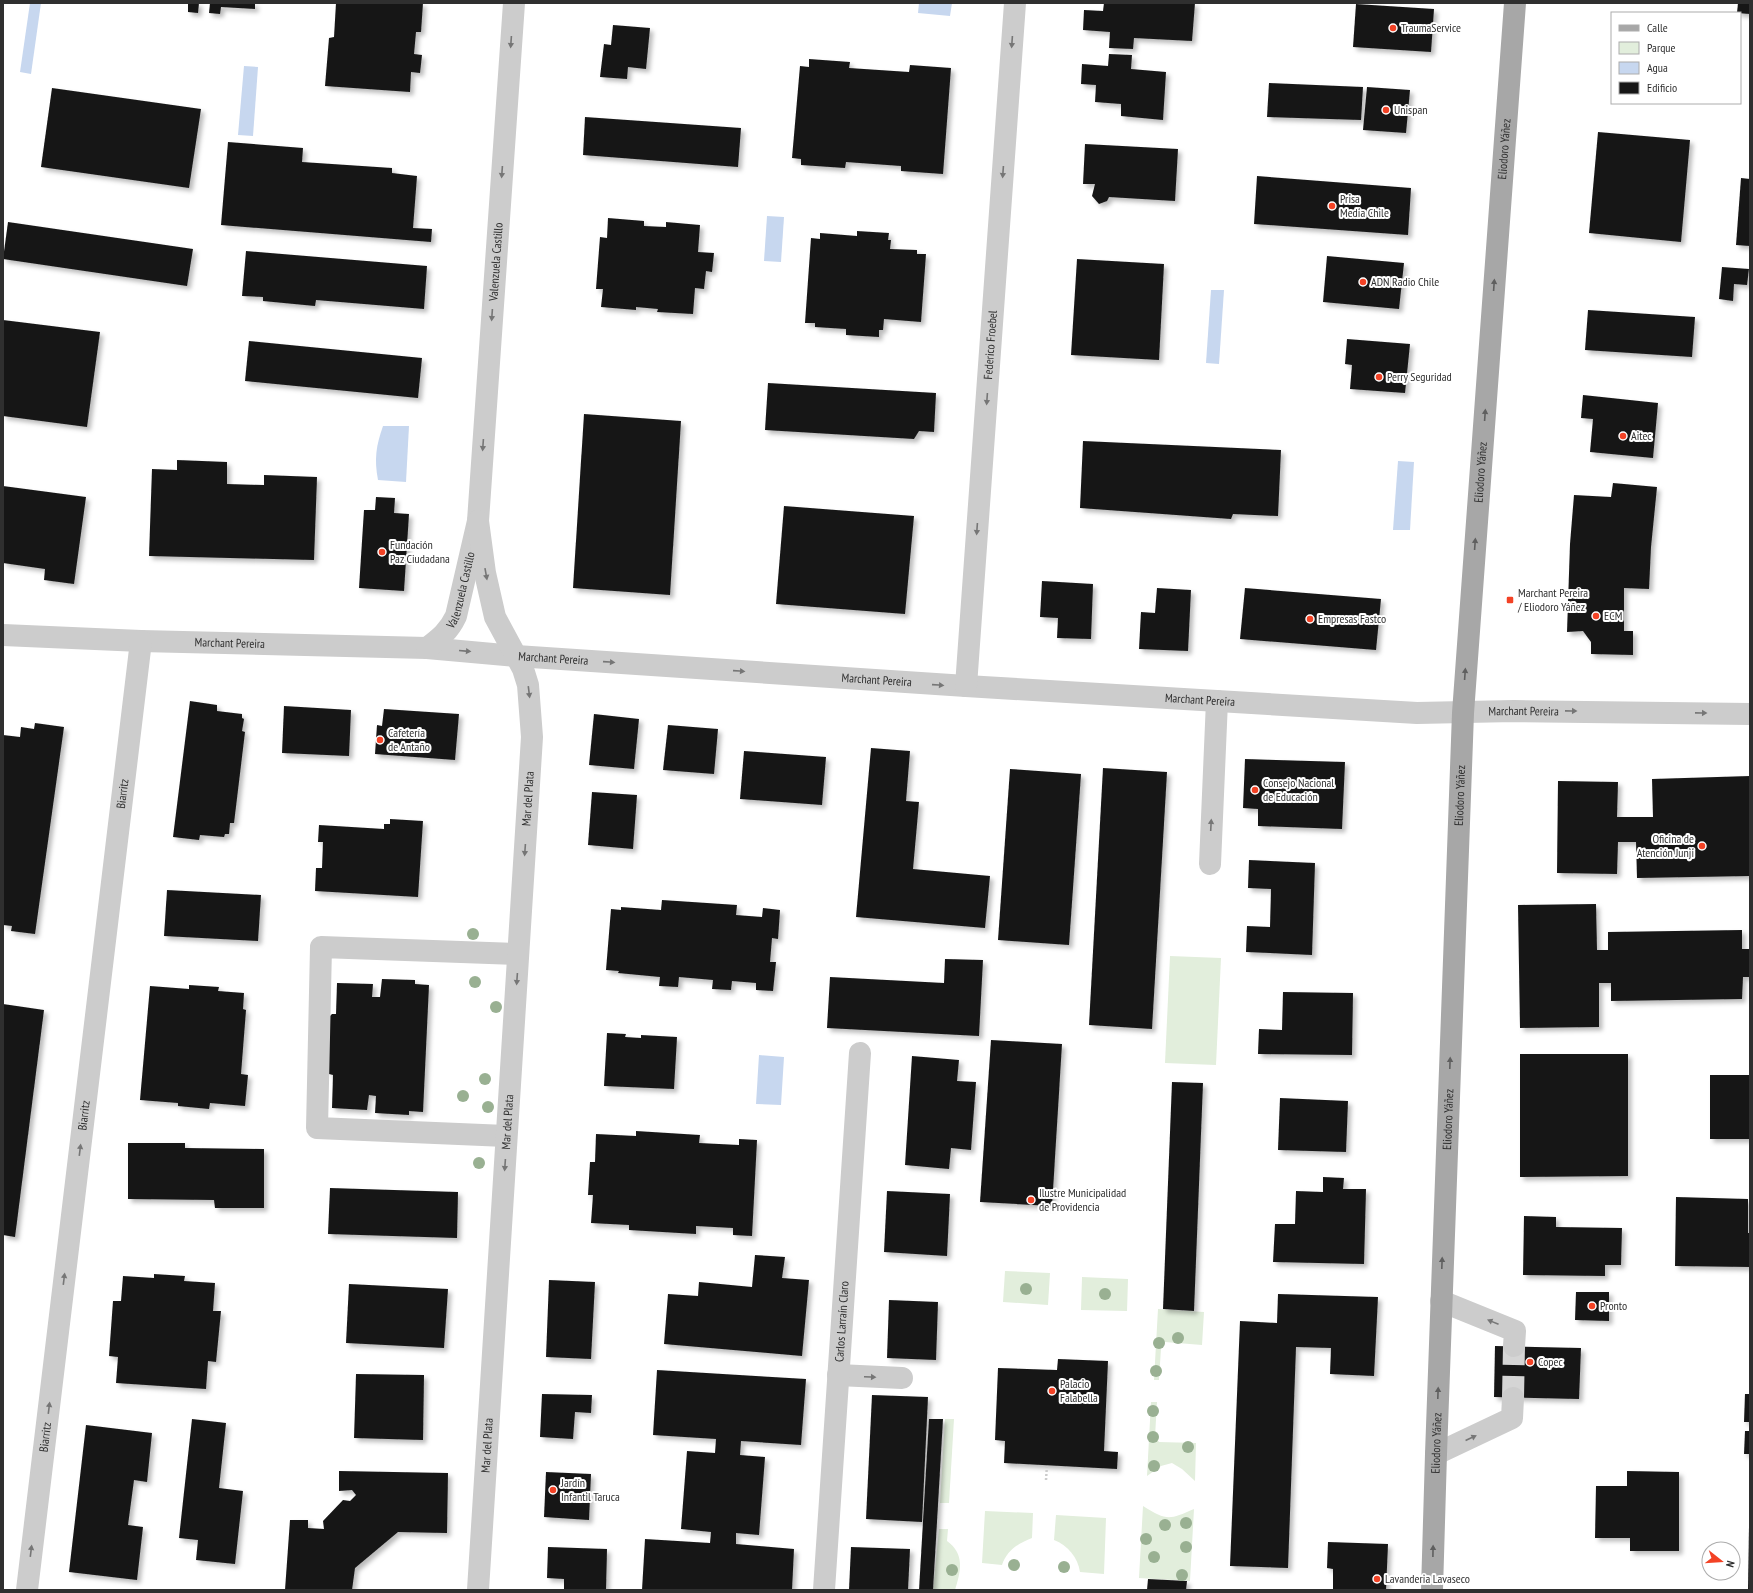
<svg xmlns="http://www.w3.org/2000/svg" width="1753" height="1593" font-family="'PT Sans Narrow',sans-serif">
<defs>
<filter id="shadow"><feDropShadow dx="3.5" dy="3.5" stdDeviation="2" flood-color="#0004"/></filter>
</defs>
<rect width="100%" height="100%" fill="#fff"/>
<g fill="#e2eedc">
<path d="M1170,956L1221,958L1216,1065L1165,1063Z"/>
<path d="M1005,1271L1050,1273L1048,1305L1003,1302Z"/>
<path d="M1082,1277L1128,1279L1127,1311L1081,1310Z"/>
<path d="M1158,1309L1204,1312L1202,1345L1165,1342L1161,1348L1159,1380H1154Z"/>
<path d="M1151,1402H1157L1155,1437L1159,1442L1196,1443L1195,1481L1182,1469L1172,1463L1161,1466L1147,1476Z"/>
<path d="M945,1419H954L949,1503H940Z"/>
<path d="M1143,1506C1167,1521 1169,1520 1194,1509L1190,1581L1139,1578Z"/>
<path d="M985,1511L1033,1513L1032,1538C1019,1543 1007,1550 1002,1565L982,1563Z"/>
<path d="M1056,1515L1106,1518L1104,1574L1080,1572C1078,1558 1068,1545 1054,1540Z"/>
<path d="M939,1529H948L947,1541C965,1554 961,1571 955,1590H933Z"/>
</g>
<g fill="#c7d7ef">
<path d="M30,3H41L31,74L20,72Z"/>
<path d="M919,3H952L950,16L918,13Z"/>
<path d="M244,66L258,67L253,136L238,135Z"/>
<path d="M767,216L784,217L781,262L764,261Z"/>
<path d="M1211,290H1224L1219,364L1206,363Z"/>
<path d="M383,426H409L406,482L378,480C374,459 376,446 383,426Z"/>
<path d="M1398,461L1414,462L1410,530H1393Z"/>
<path d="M759,1055L784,1057L781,1105L756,1104Z"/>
</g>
<g fill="#161616" filter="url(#shadow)">
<path d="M188,3H199L198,13L188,12Z"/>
<path d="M210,3H255V9L221,7L220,14L209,13Z"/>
<path d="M336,3H423L421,32H416L414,54L422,55L420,73L411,72L410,92L325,86L329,38L334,37Z"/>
<path d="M1104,3H1195L1192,41L1134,38L1133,49L1109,48L1110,32L1083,30L1084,10L1103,11Z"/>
<path d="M1738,3H1750V14L1737,13Z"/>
<path d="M1356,4L1434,9L1431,52L1353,47Z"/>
<path d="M613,25L650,28L646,69L628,67L627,79L600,77L604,44L611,45Z"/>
<path d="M1109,54L1132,55L1131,69L1166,72L1163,120L1121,116V104L1095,102L1096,85L1081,84L1082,64L1108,66Z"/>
<path d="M809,59L850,62L849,68L909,72L910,65L951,68L943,174L901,171V166L846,162L845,168L801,165V159L792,158L800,66L809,67Z"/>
<path d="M1269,83L1363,87L1361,120L1267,117Z"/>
<path d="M1367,87L1410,90L1406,133L1363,130Z"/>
<path d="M52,88L201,109L189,188L41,167Z"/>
<path d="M585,117L741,128L738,167L583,155Z"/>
<path d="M1598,132L1690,140L1681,242L1589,233Z"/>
<path d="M228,142L303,148L302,162L392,168V173L417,176L413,228L432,229L431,242L221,225Z"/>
<path d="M1085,144L1178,149L1175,201L1109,197L1107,201L1099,204L1092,196L1095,184H1083Z"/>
<path d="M1257,176L1411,188L1408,235L1254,224Z"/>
<path d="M1741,178L1750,179V246L1736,245Z"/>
<path d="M608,218L644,221V226L666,227V222L700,225L698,252L714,253L712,272L706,271L704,289L695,288L693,314L657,312L658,309L636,307V310L601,307L603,289H596L600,237L607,238Z"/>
<path d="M8,222L193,249L187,286L3,259Z"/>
<path d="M857,231L889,233L888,240H891L890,249L917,250V254H926L921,322L884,319L883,330H879V337L846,335V329L815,327V323H805L811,238L820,239V233L857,236Z"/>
<path d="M246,251L427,266L424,309L316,300L315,306L263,301V297L242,296Z"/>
<path d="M1327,256L1404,263L1399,309L1323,302Z"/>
<path d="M1077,259L1164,264L1159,360L1071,355Z"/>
<path d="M1722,267L1749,269L1747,285L1734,284L1733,301L1719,299Z"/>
<path d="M1588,310L1695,317L1692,357L1585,350Z"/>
<path d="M3,320L100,332L87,427L3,416Z"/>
<path d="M1347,339L1410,344L1405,393L1350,389L1352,365L1345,364Z"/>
<path d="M249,341L422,358L418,398L245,381Z"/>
<path d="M768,383L936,393L934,432L919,431L914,439L765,430Z"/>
<path d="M1583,395L1658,403L1653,458L1590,452L1593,419L1581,418Z"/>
<path d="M584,414L681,421L670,595L573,588Z"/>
<path d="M1083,441L1281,450L1278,516L1233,514L1231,519L1080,508Z"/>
<path d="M177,460L227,462V484L264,485V475L317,477L314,560L149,556L152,469L177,470Z"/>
<path d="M1613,483L1657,487L1651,547L1649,589L1624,588V631H1633V655L1591,654V642L1583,631L1567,632L1570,544L1574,495L1611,497Z"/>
<path d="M3,486L86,497L74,584L44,580L45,569L3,563Z"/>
<path d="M376,497L395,498L394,513L409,514L404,591L359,588L364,510H375Z"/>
<path d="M784,506L914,516L905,614L776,604Z"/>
<path d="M1042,581L1093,584L1091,639L1057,638L1058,618L1040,617Z"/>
<path d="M1157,588L1191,590L1188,651L1139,649L1141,612L1155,613Z"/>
<path d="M1245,588L1381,599L1376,650L1240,639Z"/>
<path d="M190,701L217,705V711L242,714V718L244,719L242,731L245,732L234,823H230L229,834H225L224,837L200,835L199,840L173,837Z"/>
<path d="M284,706L351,710L349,756L282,753Z"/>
<path d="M384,709L459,714L455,760L375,754L377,725L382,726Z"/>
<path d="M594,714L639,719L634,769L589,765Z"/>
<path d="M35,723L64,727L35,934L11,931L12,926L3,925V735L20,737L21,727L34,729Z"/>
<path d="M668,725L718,729L714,774L663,770Z"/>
<path d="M871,748L910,751L906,801L919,802L913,869L990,876L985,928L856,917Z"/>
<path d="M744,751L826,757L822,805L740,799Z"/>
<path d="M1245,759L1345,762L1342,829L1258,826V809L1243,808Z"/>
<path d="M1103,768L1167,772L1152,1029L1089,1025Z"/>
<path d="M1010,769L1081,774L1069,945L998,940Z"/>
<path d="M1750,776V876L1637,878L1636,842H1618L1617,874L1557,873L1558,781L1618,782L1617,817H1653L1652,779Z"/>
<path d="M592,792L637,795L633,849L588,845Z"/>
<path d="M390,819L423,821L418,897L315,891L316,868H322L323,842H318L319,825L384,829V824H390Z"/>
<path d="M1249,860L1315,863L1312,955L1246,952L1247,926L1270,927L1271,889L1248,888Z"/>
<path d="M167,890L261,895L258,941L164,936Z"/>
<path d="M662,900L737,905L736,915L762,917L763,908L780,910L778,939L772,938L770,962H776L773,991L756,990V983L732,981L731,990L712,989L713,980L679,977L678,987L659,986L660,977L618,973L619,971L606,970L611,909L621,910V907L661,910Z"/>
<path d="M1596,904L1597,950H1608V932L1742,930V949H1750V977H1743L1742,999L1611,1001V983H1599V1027L1520,1028L1518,905Z"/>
<path d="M945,959L983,960L979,1036L827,1028L830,977L944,983Z"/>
<path d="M382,979L415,980V984L429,985L423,1112L409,1111V1115L375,1113L376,1096L369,1095L367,1110L332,1108L333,1075L329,1074L328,1018L332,1014H336L337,983L373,984L372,997H380Z"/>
<path d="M189,985L219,987L218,991L244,993L243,1009L246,1010L241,1074L248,1075L245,1106L210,1103L209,1109L178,1106V1103L140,1100L150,986L189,989Z"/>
<path d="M1283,992L1353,993L1352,1055L1258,1054L1259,1029L1282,1030Z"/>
<path d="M3,1004L44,1010L15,1237L3,1235Z"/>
<path d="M607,1033L626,1034L625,1037L641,1038V1035L677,1037L674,1089L604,1086Z"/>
<path d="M991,1040L1062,1044L1052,1206L980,1202Z"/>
<path d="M1520,1054H1628V1176L1520,1177Z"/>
<path d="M912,1056L959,1060L957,1081L976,1082L971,1150L951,1148L949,1169L905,1165Z"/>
<rect x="1710" y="1075" width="40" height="64"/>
<path d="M1172,1082L1203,1083L1194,1311L1163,1309Z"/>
<path d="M1280,1098L1348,1101L1346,1152L1278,1150Z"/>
<path d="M636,1131L700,1135L699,1143L739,1145V1139L757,1140L752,1236L733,1235V1228L696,1226V1234L629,1230V1225L591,1223L593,1195H588L590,1162H595L596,1134L636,1136Z"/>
<path d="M128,1143H185V1148L264,1149V1208H215L214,1200L128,1199Z"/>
<path d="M1323,1177L1344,1178L1343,1189H1366L1364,1264L1273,1262L1275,1224H1295L1296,1191L1323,1192Z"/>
<path d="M330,1188L458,1192L457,1238L328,1234Z"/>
<path d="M887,1191L950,1194L947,1256L884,1252Z"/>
<path d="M1676,1197L1748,1199V1233H1750V1267L1675,1266Z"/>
<path d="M1524,1216L1556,1217V1227L1622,1228L1621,1265H1605V1276L1523,1275Z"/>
<path d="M755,1255L785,1257L782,1278L809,1280L802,1356L664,1344L668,1294L698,1296L699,1282L752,1287Z"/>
<path d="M154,1274L185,1276L184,1281L215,1283L213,1311H221L216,1362L208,1361L206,1389L116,1383L118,1357L109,1356L113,1301H121L123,1276L154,1278Z"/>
<path d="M549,1280L595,1282L591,1359L546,1357Z"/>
<path d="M349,1284L448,1289L444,1348L346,1343Z"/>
<path d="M1576,1292H1609V1321L1575,1320Z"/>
<path d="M1278,1294L1378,1297L1374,1376L1330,1374L1331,1348L1296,1347L1288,1568L1230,1566L1240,1321L1277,1323Z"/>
<path d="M889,1300L938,1302L936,1360L887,1358Z"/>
<path d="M1495,1346L1581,1348L1579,1399L1494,1397Z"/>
<path d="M1058,1359L1108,1361L1104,1451L1118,1452L1117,1469L1004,1463L1005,1441L995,1440L998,1368L1057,1370Z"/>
<path d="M657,1370L806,1379L801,1445L741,1441L740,1455L765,1457L759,1535L736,1533V1544L794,1549L792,1590H642L645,1539L710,1543L711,1532L681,1529L687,1451L715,1453L716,1439L653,1435Z"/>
<path d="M356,1374L424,1375L423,1440L354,1438Z"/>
<path d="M542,1394L592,1395L591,1413L575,1412L573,1439L540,1437Z"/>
<path d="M1745,1394H1750V1422H1744Z"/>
<path d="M872,1395L928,1397L922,1522L866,1519Z"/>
<path d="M192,1419L226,1423L219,1488L243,1491L235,1564L196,1560L198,1540L179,1538Z"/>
<path d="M929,1419H943L933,1590H919Z"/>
<path d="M86,1425L152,1433L147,1482L134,1480L128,1525L143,1527L137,1580L69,1572Z"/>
<path d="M1745,1431H1750V1454H1744Z"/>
<path d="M339,1471L448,1473L447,1533L398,1532L355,1568L352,1590H285L290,1520H308V1528L324,1529L323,1521L343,1500L350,1501L356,1495L352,1490L339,1491Z"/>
<path d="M1627,1471L1679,1472V1551H1630V1538H1595L1596,1486H1627Z"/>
<path d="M546,1472L591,1474L589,1520L544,1517Z"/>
<path d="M1749,1527H1750V1590H1748Z"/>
<path d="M1328,1542L1388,1544L1386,1590H1333V1569L1327,1568Z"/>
<path d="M548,1547L607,1549L606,1590H564V1579L547,1578Z"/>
<path d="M851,1547L910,1549L908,1590H849Z"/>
<path d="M1148,1579L1187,1581L1186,1590H1147Z"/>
</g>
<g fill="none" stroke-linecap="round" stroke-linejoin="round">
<path stroke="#d5d5d5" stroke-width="22" stroke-dasharray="22 11" stroke-linecap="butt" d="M1513,1398L1514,1346"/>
<path stroke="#ccc" stroke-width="2.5" stroke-dasharray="2 2" stroke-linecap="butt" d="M1046,1480L1047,1465"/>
<g stroke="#ccc" stroke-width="22">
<path id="s1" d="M3,635L141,641L427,648L516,656L966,686L1417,713L1514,711L1750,714"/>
<path id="s2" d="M427,648C440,638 449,631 456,616L478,521L514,3"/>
<path id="s3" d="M966,686L1015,3"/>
<path d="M1210,864L1217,701"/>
<path d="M506,1136L317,1128L321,947L518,954"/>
<path d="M1441,1301L1515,1331L1514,1346"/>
<path d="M838,1375L902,1378"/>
<path d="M1436,1454L1512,1418L1513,1398"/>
<path id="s4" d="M27,1590L141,641"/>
<path id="s5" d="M478,1590L532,737L528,685L523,669L495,617L485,573L478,521"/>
<path id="s6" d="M824,1590L860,1053"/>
</g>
<path stroke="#a7a7a7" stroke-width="22" id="s7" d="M1432,1590L1436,1454L1463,713L1515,3"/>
</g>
<g fill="#99b092">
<circle cx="473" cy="934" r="6"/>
<circle cx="475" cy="982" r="6"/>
<circle cx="496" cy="1007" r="6"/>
<circle cx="485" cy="1079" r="6"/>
<circle cx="463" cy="1096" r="6"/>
<circle cx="488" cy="1107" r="6"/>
<circle cx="479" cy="1163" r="6"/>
<circle cx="1026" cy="1289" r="6"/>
<circle cx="1105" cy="1294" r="6"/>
<circle cx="1178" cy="1338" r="6"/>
<circle cx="1159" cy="1343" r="6"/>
<circle cx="1156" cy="1371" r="6"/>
<circle cx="1153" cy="1411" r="6"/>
<circle cx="1153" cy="1437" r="6"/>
<circle cx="1188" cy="1447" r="6"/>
<circle cx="1154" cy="1466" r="6"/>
<circle cx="1186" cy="1523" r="6"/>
<circle cx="1165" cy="1525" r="6"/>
<circle cx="1146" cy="1539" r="6"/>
<circle cx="1186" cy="1547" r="6"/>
<circle cx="1154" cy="1557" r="6"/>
<circle cx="1014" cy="1565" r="6"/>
<circle cx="1064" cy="1567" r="6"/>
<circle cx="952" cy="1570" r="6"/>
<circle cx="1182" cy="1575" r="6"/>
</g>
<defs><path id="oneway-solid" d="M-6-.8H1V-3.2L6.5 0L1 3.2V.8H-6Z"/></defs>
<g fill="#767676">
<use href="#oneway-solid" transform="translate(511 42) rotate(94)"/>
<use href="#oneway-solid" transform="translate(1012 42) rotate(94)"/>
<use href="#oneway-solid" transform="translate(502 172) rotate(94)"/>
<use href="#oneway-solid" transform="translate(1003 172) rotate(94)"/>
<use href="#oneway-solid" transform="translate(492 315) rotate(94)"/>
<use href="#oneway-solid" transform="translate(987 399) rotate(94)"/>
<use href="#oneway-solid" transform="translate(483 445) rotate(94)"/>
<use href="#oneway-solid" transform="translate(977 529) rotate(94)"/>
<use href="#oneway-solid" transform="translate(486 574) rotate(80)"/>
<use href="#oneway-solid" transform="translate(465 651) rotate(5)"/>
<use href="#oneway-solid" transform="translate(609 662) rotate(4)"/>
<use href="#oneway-solid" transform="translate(739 671) rotate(4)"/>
<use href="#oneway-solid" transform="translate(938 685) rotate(4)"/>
<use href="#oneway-solid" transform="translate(529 692) rotate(83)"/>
<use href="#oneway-solid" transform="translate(1571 711) rotate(1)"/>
<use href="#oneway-solid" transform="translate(1701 713) rotate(1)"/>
<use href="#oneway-solid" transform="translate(1211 825) rotate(-87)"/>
<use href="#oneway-solid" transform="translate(525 850) rotate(94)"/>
<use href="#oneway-solid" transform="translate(517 979) rotate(94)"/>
<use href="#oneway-solid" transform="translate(80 1150) rotate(-83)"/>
<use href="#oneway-solid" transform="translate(505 1165) rotate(94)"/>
<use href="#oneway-solid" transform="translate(64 1279) rotate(-83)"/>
<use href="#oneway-solid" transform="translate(1493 1322) rotate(-158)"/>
<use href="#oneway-solid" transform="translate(870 1377) rotate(2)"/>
<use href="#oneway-solid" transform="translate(49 1408) rotate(-83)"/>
<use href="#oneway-solid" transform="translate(1471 1438) rotate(-25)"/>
<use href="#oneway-solid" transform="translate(31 1551) rotate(-83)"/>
</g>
<g fill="#5f5f5f">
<use href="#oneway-solid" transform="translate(1494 285) rotate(-86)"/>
<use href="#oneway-solid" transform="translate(1485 415) rotate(-86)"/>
<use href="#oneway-solid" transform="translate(1475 544) rotate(-86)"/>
<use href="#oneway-solid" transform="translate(1465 674) rotate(-86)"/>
<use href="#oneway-solid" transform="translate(1450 1063) rotate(-88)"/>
<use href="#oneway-solid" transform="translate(1442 1263) rotate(-88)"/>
<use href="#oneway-solid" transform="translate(1438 1393) rotate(-88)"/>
<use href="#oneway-solid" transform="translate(1433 1551) rotate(-89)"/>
</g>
<g fill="#f34225" stroke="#fff" stroke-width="1.5">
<circle cx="1393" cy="28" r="4"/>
<circle cx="1386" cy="110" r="4"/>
<circle cx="1332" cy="206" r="4"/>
<circle cx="1363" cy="282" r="4"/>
<circle cx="1379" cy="377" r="4"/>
<circle cx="1623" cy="436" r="4"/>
<circle cx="382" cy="552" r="4"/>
<rect x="1506" y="596" width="8" height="8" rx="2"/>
<circle cx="1596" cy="616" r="4"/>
<circle cx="1310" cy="619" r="4"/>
<circle cx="380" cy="740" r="4"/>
<circle cx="1255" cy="790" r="4"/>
<circle cx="1702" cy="846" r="4"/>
<circle cx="1031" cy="1200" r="4"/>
<circle cx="1592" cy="1306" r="4"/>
<circle cx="1530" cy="1362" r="4"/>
<circle cx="1052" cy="1391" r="4"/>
<circle cx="553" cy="1490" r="4"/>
<circle cx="1377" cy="1579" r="4"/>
</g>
<g text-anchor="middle" stroke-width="4" stroke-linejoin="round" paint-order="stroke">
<g font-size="12" fill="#2f2f2f" stroke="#fff" text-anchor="start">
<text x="1401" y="32">TraumaService</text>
<text x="1394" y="114">Unispan</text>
<text x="1340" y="203">Prisa<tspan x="1340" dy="14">Media Chile</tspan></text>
<text x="1371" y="286">ADN Radio Chile</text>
<text x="1387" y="381">Perry Seguridad</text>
<text x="1631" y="440">Aitec</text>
<text x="390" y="549">Fundación<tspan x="390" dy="14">Paz Ciudadana</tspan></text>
<text x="1518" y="597">Marchant Pereira<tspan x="1518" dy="14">/ Eliodoro Yáñez</tspan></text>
<text x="1604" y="620">ECM</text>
<text x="1318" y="623">Empresas Fastco</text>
<text x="388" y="737">Cafetería<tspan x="388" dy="14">de Antaño</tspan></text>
<text x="1263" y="787">Consejo Nacional<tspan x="1263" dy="14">de Educación</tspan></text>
<text x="1694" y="843" text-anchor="end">Oficina de<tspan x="1694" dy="14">Atención Junji</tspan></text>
<text x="1039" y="1197">Ilustre Municipalidad<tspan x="1039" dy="14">de Providencia</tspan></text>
<text x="1600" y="1310">Pronto</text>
<text x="1538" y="1366">Copec</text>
<text x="1060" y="1388">Palacio<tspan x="1060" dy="14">Falabella</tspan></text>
<text x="561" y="1487">Jardín<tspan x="561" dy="14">Infantil Taruca</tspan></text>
<text x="1385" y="1583">Lavanderia Lavaseco</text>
</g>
<g font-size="12" fill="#2f2f2f" stroke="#fff">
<text dy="4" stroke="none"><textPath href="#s7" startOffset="1443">Eliodoro Yáñez</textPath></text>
<text dy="4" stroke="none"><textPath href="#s2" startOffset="401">Valenzuela Castillo</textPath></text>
<text dy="4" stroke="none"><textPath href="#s3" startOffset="342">Federico Froebel</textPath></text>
<text dy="4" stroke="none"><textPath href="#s7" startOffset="1119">Eliodoro Yáñez</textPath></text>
<text dy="4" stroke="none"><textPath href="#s2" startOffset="70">Valenzuela Castillo</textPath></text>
<text dy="4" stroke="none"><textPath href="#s1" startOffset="227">Marchant Pereira</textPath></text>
<text dy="4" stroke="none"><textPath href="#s1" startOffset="551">Marchant Pereira</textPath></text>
<text dy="4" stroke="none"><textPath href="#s1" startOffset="875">Marchant Pereira</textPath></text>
<text dy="4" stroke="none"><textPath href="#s1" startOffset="1199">Marchant Pereira</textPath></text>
<text dy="4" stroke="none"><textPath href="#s1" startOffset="1523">Marchant Pereira</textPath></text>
<text dy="4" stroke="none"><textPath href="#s4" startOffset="802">Biarritz</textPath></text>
<text dy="4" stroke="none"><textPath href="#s7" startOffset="795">Eliodoro Yáñez</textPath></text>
<text dy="4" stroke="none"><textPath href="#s5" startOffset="793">Mar del Plata</textPath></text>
<text dy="4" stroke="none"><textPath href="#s4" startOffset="478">Biarritz</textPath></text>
<text dy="4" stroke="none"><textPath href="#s7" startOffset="471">Eliodoro Yáñez</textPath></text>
<text dy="4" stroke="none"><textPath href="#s5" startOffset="469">Mar del Plata</textPath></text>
<text dy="4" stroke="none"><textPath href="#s6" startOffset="269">Carlos Larraín Claro</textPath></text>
<text dy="4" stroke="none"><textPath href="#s4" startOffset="154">Biarritz</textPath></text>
<text dy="4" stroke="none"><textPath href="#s7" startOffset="147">Eliodoro Yáñez</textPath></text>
<text dy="4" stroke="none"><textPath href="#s5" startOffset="145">Mar del Plata</textPath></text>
</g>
</g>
<rect width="1753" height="1593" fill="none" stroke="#2f2f2f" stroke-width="8"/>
<rect x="1611" y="12" width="130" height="92" fill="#ffffff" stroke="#acacac"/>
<rect x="1619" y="25" width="20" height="6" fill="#a7a7a7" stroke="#acacac"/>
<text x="1647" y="32" font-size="12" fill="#2f2f2f">Calle</text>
<rect x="1619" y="42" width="20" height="12" fill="#e2eedc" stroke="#acacac"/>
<text x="1647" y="52" font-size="12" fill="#2f2f2f">Parque</text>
<rect x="1619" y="62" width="20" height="12" fill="#c7d7ef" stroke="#acacac"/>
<text x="1647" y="72" font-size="12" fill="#2f2f2f">Agua</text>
<rect x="1619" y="82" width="20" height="12" fill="#161616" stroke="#acacac"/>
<text x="1647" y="92" font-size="12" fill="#2f2f2f">Edificio</text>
<g transform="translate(1721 1561) rotate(107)"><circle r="19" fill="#ffffff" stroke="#acacac"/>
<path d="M0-3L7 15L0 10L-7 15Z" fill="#f34225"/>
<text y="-6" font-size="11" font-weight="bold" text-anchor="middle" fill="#2f2f2f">N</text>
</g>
</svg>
